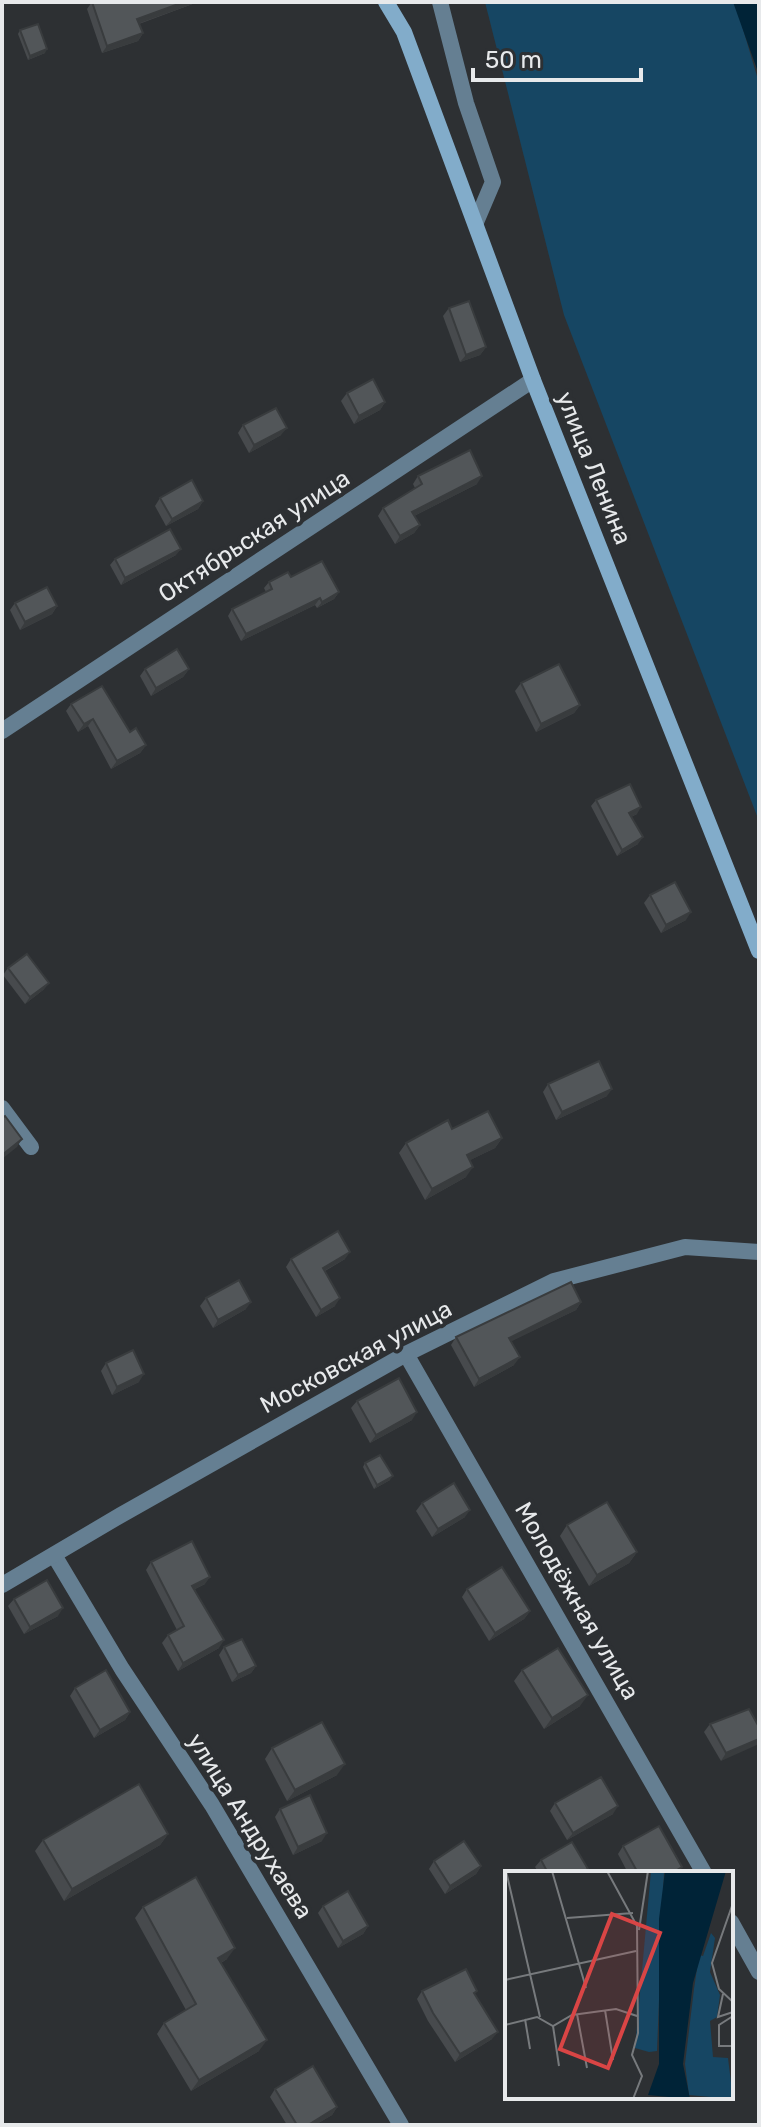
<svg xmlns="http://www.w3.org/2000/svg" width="761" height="2127" font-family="Rubik,sans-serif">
<rect width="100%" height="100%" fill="#2d3033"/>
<path fill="#164663" d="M485,2H735L759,83V821L564,315Z"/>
<path fill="#002337" d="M733,2H759V75Z"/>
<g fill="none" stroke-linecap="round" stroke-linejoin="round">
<g stroke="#657f92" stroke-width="16">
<path d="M440,2L466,103L493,182L476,222"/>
<path d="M2,731L533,380"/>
<path d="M2,1108L31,1147"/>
<path d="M406,1354L704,1873"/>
<path d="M54,1555L122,1669L212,1805L401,2125"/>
<path d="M2,1585L121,1515L406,1354L554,1281L685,1247L759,1252"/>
<path d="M731,1922L759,1972"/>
</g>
<path stroke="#82acca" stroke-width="16" d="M386,2L404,32L533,380L759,951"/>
</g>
<g fill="#474a4d">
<path d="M92,2H198L139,24L143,33L138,41L102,53L87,9Z"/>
<path d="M20,30L45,53L28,60L18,34Z"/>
<path d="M449,308L486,347L480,355L460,362L443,316Z"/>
<path d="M347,393L385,402L380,410L354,424L341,401Z"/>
<path d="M243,425L281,435L249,453L238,433Z"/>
<path d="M418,476L477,484L414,516L420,525L414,533L395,544L378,516L383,508L415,488L413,484Z"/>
<path d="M160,498L203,501L198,509L166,526L155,506Z"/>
<path d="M176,555L121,585L110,565L115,559Z"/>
<path d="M269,582L339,592L334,599L317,608L315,605L241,641L228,616L232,609L266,592L264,588Z"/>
<path d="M15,603L57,606L52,614L20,630L10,610Z"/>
<path d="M145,669H189L183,677L151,696L140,676Z"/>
<path d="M521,683L580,705L574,713L536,732L515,691Z"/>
<path d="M71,704L130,732L146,745L140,753L111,769L88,726L78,732L66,711Z"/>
<path d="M596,800L637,814L631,817L638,844L617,856L591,806Z"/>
<path d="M650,895L686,920L661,933L644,903Z"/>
<path d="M8,968L49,983L43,990L25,1004L3,975Z"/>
<path d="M548,1084L607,1096L556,1120L543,1092Z"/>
<path d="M452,1129L502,1138L495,1148L470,1160L466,1177L425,1200L399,1153L406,1143Z"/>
<path d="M291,1259H345L325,1271L335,1306L316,1317L286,1267Z"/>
<path d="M206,1298L246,1309L213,1328L200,1306Z"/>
<path d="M581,1302L576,1310L511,1341L514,1365L474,1387L451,1345L456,1337Z"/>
<path d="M106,1363L139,1382L112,1395L101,1371Z"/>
<path d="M357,1401L412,1420L370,1443L351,1408Z"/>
<path d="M365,1463L390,1480L374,1489L363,1467Z"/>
<path d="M422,1503L465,1517L432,1537L416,1511Z"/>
<path d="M567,1525L637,1552L629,1563L589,1586L560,1536Z"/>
<path d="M151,1562L205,1584L195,1589L219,1648L178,1671L162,1643L168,1635L177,1630L146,1570Z"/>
<path d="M467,1589L530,1611L524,1619L489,1641L462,1597Z"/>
<path d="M14,1599L58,1616L24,1634L8,1606Z"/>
<path d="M224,1647L256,1666L251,1673L232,1682L219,1655Z"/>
<path d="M522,1670L580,1706L544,1729L514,1681Z"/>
<path d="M75,1688L130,1712L125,1720L94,1738L70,1696Z"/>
<path d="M710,1724L759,1727L721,1761L704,1732Z"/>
<path d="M272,1748L337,1775L287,1801L265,1759Z"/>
<path d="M555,1803L613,1814L567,1840L550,1811Z"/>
<path d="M280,1809L322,1841L293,1855L275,1817Z"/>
<path d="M168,1834L160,1845L64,1901L35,1851L43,1840Z"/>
<path d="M623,1846L678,1873H628L618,1854Z"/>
<path d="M541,1860L588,1869L585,1873H539L535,1867Z"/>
<path d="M434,1861L481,1866L476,1874L445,1894L429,1869Z"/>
<path d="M323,1906L368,1926L363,1934L338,1948L318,1913Z"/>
<path d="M143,1907L227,1959L221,1963L259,2051L191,2091L157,2034L164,2023L186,2010L135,1918Z"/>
<path d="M422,1991L475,1994L492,2039L455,2062L428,2021L417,1999Z"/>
<path d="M275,2089L337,2107L332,2115L315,2125H287L270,2097Z"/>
</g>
<g fill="#393c3e">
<path d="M184,2H198L132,26L137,19Z"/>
<path d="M143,33L138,41L102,53L107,46Z"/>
<path d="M47,49L45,53L28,60L30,56Z"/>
<path d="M486,347L480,355L460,362L466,355Z"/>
<path d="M385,402L380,410L354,424L359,416Z"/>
<path d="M287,428L281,435L249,453L254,445Z"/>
<path d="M482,476L477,484L406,520L412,512Z"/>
<path d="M203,501L198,509L166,526L172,519Z"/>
<path d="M420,525L414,533L395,544L400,536Z"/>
<path d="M181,549L176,555L121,585L125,578Z"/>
<path d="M339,592L334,599L317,608L322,602Z"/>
<path d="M320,598L315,605L241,641L246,634Z"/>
<path d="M57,606L52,614L20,630L25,622Z"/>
<path d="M189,669L183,677L151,696L156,688Z"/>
<path d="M580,705L574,713L536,732L541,724Z"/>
<path d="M93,719L88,726L78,732L84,724Z"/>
<path d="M146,745L140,753L111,769L117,761Z"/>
<path d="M641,807L637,814L624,820L629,813Z"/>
<path d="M643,837L638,844L617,856L622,850Z"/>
<path d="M691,912L686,920L661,933L666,925Z"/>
<path d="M49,983L43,990L25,1004L30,997Z"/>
<path d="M612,1089L607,1096L556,1120L562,1112Z"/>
<path d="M502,1138L495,1148L460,1165L467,1155Z"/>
<path d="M22,1139L17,1147L2,1159V1155Z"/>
<path d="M473,1167L466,1177L425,1200L432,1189Z"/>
<path d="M350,1252L345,1259L317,1275L323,1268Z"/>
<path d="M340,1298L335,1306L316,1317L321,1310Z"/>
<path d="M251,1302L246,1309L213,1328L218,1320Z"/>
<path d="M581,1302L576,1310L504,1345L509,1338Z"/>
<path d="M520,1357L514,1365L474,1387L479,1379Z"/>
<path d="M144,1374L139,1382L112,1395L117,1387Z"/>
<path d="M417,1412L412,1420L370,1443L376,1435Z"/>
<path d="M393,1476L390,1480L374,1489L377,1485Z"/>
<path d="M470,1510L465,1517L432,1537L438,1529Z"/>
<path d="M637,1552L629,1563L589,1586L597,1575Z"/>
<path d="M210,1577L205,1584L187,1593L192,1586Z"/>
<path d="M63,1608L58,1616L24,1634L30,1627Z"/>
<path d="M530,1611L524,1619L489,1641L495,1633Z"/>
<path d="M224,1640L219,1648L178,1671L183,1663Z"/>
<path d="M256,1666L251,1673L232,1682L238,1675Z"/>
<path d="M588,1695L580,1706L544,1729L552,1718Z"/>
<path d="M130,1712L125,1720L94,1738L100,1730Z"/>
<path d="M759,1739V1744L721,1761L726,1753Z"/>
<path d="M345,1764L337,1775L287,1801L295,1790Z"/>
<path d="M618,1806L613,1814L567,1840L573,1833Z"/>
<path d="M327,1833L322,1841L293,1855L298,1847Z"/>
<path d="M168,1834L160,1845L64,1901L72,1889Z"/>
<path d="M481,1866L476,1874L445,1894L450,1886Z"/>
<path d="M368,1926L363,1934L338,1948L343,1941Z"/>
<path d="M235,1948L227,1959L210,1969L218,1958Z"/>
<path d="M498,2032L492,2039L455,2062L460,2054Z"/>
<path d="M267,2040L259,2051L191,2091L199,2080Z"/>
<path d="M337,2107L332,2115L315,2125H308Z"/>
</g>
<g fill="#525659" stroke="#393c3e" stroke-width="2">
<path d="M92,2H184L137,19L143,33L107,46Z"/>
<path d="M38,24L47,49L30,56L20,30Z"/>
<path d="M469,301L486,347L466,355L449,308Z"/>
<path d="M373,379L385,402L359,416L347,393Z"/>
<path d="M276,408L287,428L254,445L243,425Z"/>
<path d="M470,450L482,476L412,512L420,525L400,536L383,508L422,484L418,476Z"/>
<path d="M192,480L203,501L172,519L160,498Z"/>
<path d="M170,529L181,549L125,578L115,559Z"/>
<path d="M322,561L339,592L322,602L320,598L246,634L232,609L272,589L269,582L288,572L291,577Z"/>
<path d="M47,587L57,606L25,622L15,603Z"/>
<path d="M177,649L189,669L156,688L145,669Z"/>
<path d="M559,664L580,705L541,724L521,683Z"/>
<path d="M102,686L130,732L136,728L146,745L117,761L93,719L84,724L71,704Z"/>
<path d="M630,784L641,807L629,813L643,837L622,850L596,800Z"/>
<path d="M675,882L691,912L666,925L650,895Z"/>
<path d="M27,954L49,983L30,997L8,968Z"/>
<path d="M599,1061L612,1089L562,1112L548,1084Z"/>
<path d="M488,1111L502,1138L467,1155L473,1167L432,1189L406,1143L448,1120L452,1129Z"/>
<path d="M5,1116L22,1139L2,1155V1118Z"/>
<path d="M338,1231L350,1252L323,1268L340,1298L321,1310L291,1259Z"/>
<path d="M239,1280L251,1302L218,1320L206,1298Z"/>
<path d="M571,1282L581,1302L509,1338L520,1357L479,1379L456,1337Z"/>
<path d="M133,1350L144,1374L117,1387L106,1363Z"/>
<path d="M399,1378L417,1412L376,1435L357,1401Z"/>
<path d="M380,1455L393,1476L377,1485L365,1463Z"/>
<path d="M454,1483L470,1510L438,1529L422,1503Z"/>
<path d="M607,1502L637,1552L597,1575L567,1525Z"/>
<path d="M192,1541L210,1577L192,1586L224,1640L183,1663L168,1635L184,1626L151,1562Z"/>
<path d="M502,1567L530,1611L495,1633L467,1589Z"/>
<path d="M47,1580L63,1608L30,1627L14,1599Z"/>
<path d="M242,1639L256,1666L238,1675L224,1647Z"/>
<path d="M558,1648L588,1695L552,1718L522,1670Z"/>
<path d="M106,1670L130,1712L100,1730L75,1688Z"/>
<path d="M749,1709L759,1727V1739L726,1753L710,1724Z"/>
<path d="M322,1722L345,1764L295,1790L272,1748Z"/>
<path d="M601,1777L618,1806L573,1833L555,1803Z"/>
<path d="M139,1784L168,1834L72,1889L43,1840Z"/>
<path d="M310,1795L327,1833L298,1847L280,1809Z"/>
<path d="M659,1826L682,1867L672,1873H638L623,1846Z"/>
<path d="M464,1841L481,1866L450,1886L434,1861Z"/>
<path d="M572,1842L588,1869L580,1873H548L541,1860Z"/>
<path d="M196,1877L235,1948L218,1958L267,2040L199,2080L164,2023L196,2004L143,1907Z"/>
<path d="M348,1891L368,1926L343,1941L323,1906Z"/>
<path d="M466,1969L477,1991L474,1993L498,2032L460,2054L433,2013L422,1991Z"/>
<path d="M313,2066L337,2107L308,2125H297L275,2089Z"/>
</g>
<g text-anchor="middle" stroke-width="8" stroke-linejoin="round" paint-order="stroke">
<g font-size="24" fill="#e7e9eb" stroke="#2d3033">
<text transform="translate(594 468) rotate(68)" y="8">улица Ленина</text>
<text transform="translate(254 536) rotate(-33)" y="8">Октябрьская улица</text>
<text transform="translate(356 1357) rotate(-28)" y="8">Московская улица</text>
<text transform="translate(577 1601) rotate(60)" y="8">Молодёжная улица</text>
<text transform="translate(250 1826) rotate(58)" y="8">улица Андрухаева</text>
</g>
</g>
<g transform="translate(505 1871)">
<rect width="228" height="228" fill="#2d3033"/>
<path d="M146,0H159L152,180L144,181L130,177ZM206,62L210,67L205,101L215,124L212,146L205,150L208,186L223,187L228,228L184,224L180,193L189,118L194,84L198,85Z" fill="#164663"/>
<path d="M160,0H221L188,112L178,193L185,228L143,224L154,193V48Z" fill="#002337"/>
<path fill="none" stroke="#777a7d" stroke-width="2" d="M1,0L35,146M47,0L81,117M102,0L132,55L133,162L127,184L137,205L128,228M228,32L207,92L214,118L228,131M62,47L128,42M134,59L143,0M0,109L131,80M218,123L213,146L228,141M100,139L108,189M72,143L82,197M228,145L214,154V175H228M20,148L25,178M0,154L32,146L48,155L67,144L111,138L132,145M48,155L54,195"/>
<path fill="#d94545" fill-opacity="0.15" stroke="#d94545" stroke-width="4" d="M107,43L155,62L103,197L55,178Z"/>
<rect width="228" height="228" fill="none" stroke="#e7e9eb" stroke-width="4"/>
</g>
<rect width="761" height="2127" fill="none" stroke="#e7e9eb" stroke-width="8"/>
<path d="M473 68v12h168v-12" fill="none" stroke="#e7e9eb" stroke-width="4"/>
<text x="485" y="68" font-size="24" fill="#e7e9eb" stroke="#2d3033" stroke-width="6" paint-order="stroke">50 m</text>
</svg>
